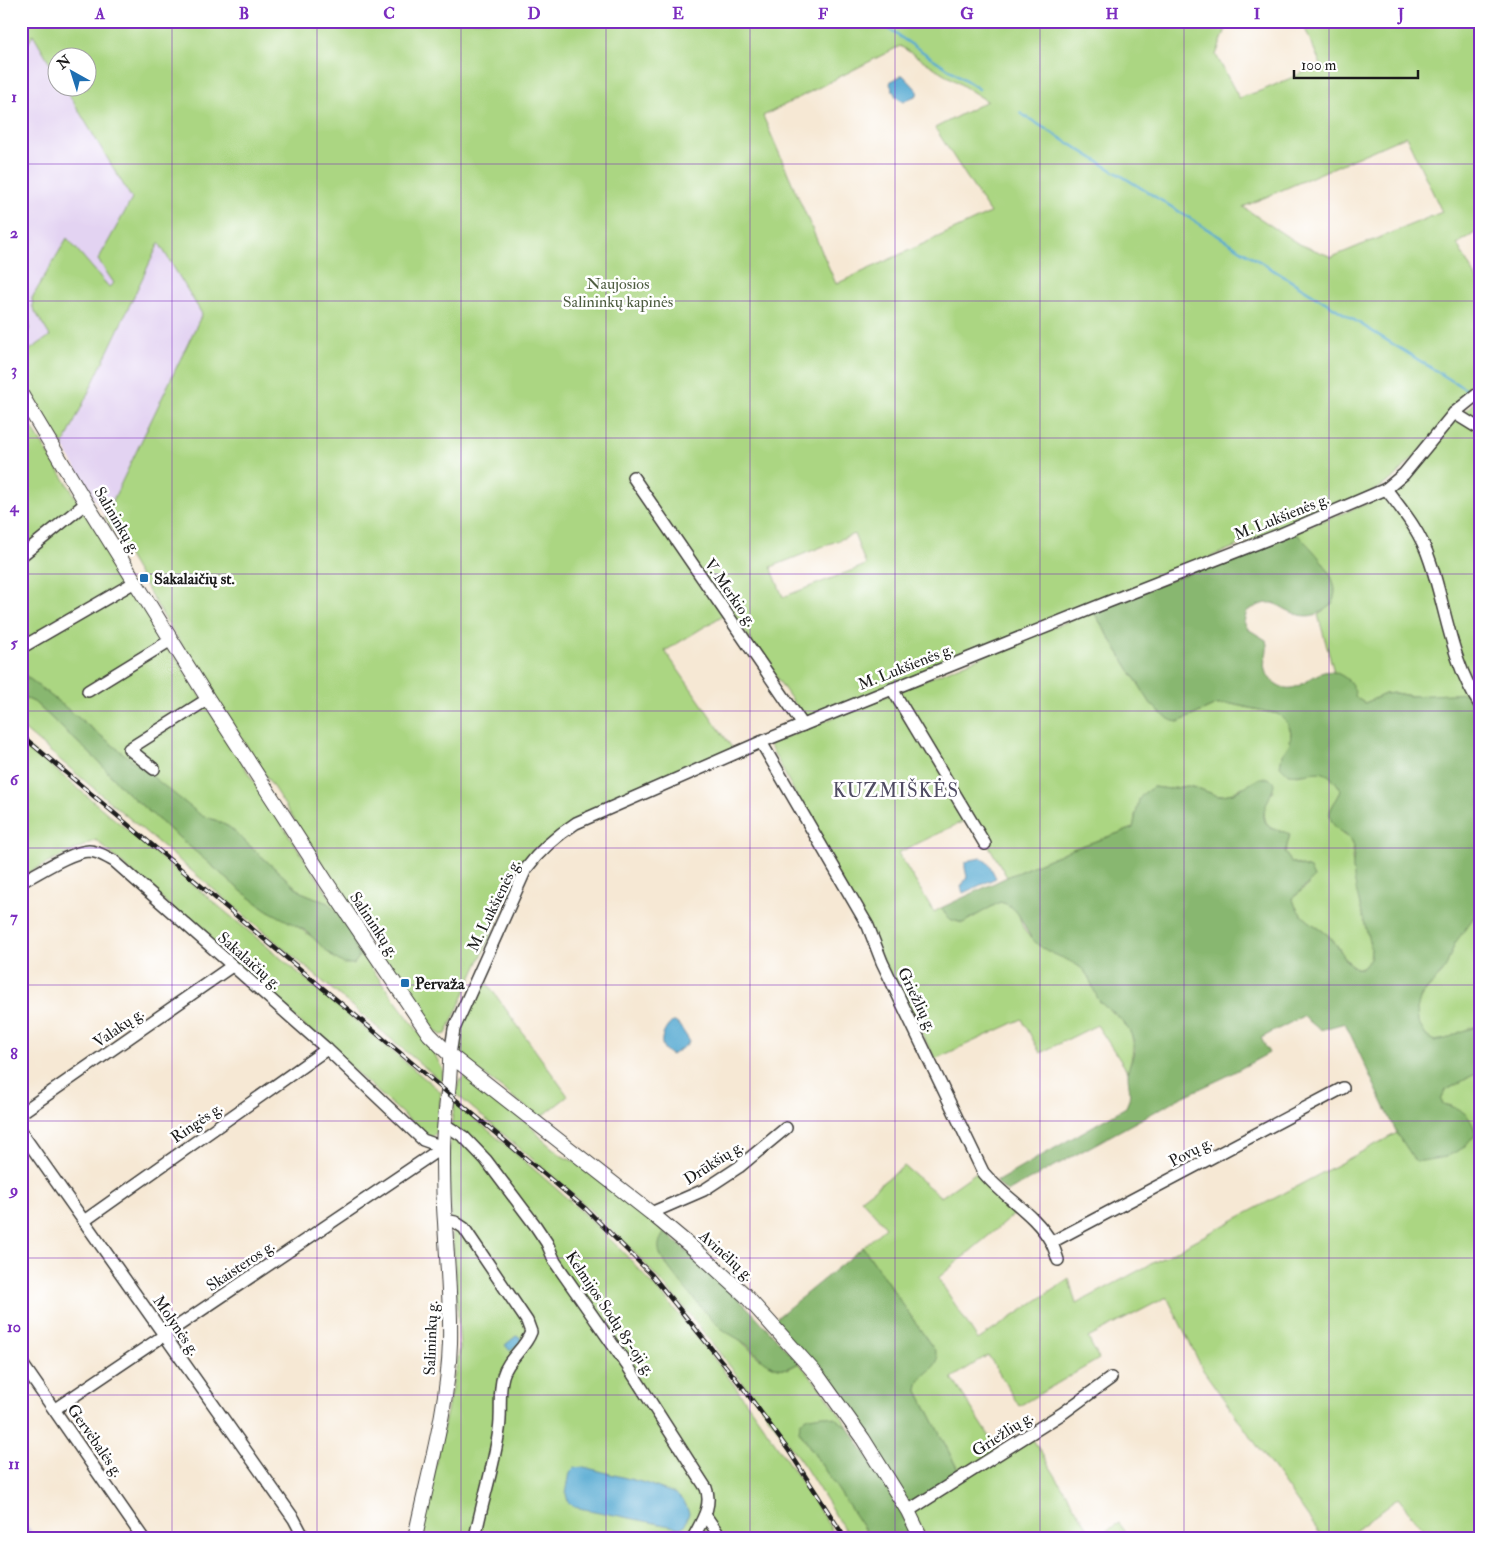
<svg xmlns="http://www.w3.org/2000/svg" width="1501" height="1559" font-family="'IM FELL Double Pica',serif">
<rect width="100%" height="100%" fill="#fff"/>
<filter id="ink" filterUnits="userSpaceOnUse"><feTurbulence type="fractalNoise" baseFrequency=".02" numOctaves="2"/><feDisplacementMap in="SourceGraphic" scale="10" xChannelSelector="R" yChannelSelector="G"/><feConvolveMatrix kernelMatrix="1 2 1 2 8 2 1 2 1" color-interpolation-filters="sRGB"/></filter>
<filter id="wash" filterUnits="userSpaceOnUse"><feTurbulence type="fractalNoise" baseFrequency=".0096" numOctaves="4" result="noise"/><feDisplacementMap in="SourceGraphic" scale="20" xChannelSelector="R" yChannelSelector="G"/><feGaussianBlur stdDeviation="1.12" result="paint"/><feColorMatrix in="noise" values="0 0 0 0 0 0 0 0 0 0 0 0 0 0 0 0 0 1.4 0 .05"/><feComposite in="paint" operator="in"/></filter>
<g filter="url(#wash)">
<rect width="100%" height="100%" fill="#f6e8d4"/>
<g fill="#e3d3f2">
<path d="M33,34L57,75L58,88H65L132,199L98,260L115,283L109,287L67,239L33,308L50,336L21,356L24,312L21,311V298L26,288L21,285V58Z"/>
<path d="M159,242L202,314L105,517L63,446Z"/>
</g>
<path fill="#c6c0da" d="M21,1516L36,1538H21Z"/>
<g fill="#abd682" stroke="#64794f" fill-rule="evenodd">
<path d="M21,21H1229L1216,55L1239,98L1263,90L1321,65L1304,26L1249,21H1480V230L1457,244L1480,285V387L1395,477L1376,490L806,720L730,611L665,651L733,749L588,812L518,876L446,1034L441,1035L434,1029L381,955L164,617L105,517L202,314L159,243L63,446L21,376V356L50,336L33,308L32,298L67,238L109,287L114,283L98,260L132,199L65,88H88V58H58L57,75L33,34L21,58ZM900,46L987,101L935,128L990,213L836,284L763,116ZM1406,136L1442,212L1332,257L1297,243L1243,207ZM854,534L866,565L783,597L771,567Z"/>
<path d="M21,311C33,319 32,332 21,341Z"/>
<path d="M1480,397V708L1395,693L1385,694L1365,703L1356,698C1352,682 1349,679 1334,672L1318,615L1324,611L1309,546L1294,532L1384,497L1395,488L1444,430Z"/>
<path d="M21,410L254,782L345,920L363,957L434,1053L443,1070L442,1082L21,727V696L34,702L97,760L124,790L240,890L267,910L294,924L319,942L354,964L359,957L349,930L328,903L301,892L229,827L215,820L202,817L21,672Z"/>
<path d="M1093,611L1151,704L1178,722L1216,705L1231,704L1278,714L1288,724L1291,732L1290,743L1282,755L1297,775C1320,770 1327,768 1341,789L1339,796L1331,809L1340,832L1351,839L1354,846L1352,858L1371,949L1370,959L1363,968C1362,968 1355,968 1355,967C1346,963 1341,950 1335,943C1323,926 1296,920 1293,898L1308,885L1310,869L1291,862L1285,853L1290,834C1284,831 1280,832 1274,830C1264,826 1263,813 1265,804C1266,799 1271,794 1274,790L1242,787L1233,793L1218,796L1200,789L1188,786L1170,789L1153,787L1135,815V823L1133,828L1070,850L1007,877L972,817L898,853L934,912L941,908L949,919L962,923L1000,902C1026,908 1015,921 1028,935C1031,938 1035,940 1038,941C1052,950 1069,958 1081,968C1091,976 1093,991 1100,1001C1104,1006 1110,1010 1115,1014C1138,1034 1135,1045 1128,1072L1097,1025L1040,1053L1022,1019L935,1059L769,744Z"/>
<path d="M21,741L441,1092L437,1132L432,1137L425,1134L96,840L21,876Z"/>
<path d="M1480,909V1026C1465,1026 1448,1045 1433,1040C1426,1038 1424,1032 1420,1027C1405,1000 1435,987 1445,968C1449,960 1451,951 1455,943C1461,932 1470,917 1480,909Z"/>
<path d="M482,976L568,1096L540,1118L464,1059C458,1051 456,1044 457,1034Z"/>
<path d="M1480,1071V1538H1430L1398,1498L1346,1538H1323L1203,1370L1167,1297L1088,1338L1099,1359L1019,1406L988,1355L952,1378L1003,1457L1032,1438L1094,1538L1119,1523L1130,1538H926L910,1505L960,1474L917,1389L918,1381L926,1373L935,1351L863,1247L886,1227L861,1199L904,1166L941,1197L978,1171L1017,1212L938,1278L978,1340L1069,1279L1076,1304L1397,1133L1417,1162L1452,1106L1443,1104L1441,1099L1445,1091Z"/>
<path d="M466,1076L470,1077L526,1121L543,1140L562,1156L584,1166L665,1232L663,1261L720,1327L740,1340L759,1358L788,1369L799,1363L825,1393L849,1428L799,1431L870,1538H850L805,1467L764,1410L683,1306L627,1244L564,1186L456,1094L459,1081Z"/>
<path d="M455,1102C509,1148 564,1193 614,1243C701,1331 771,1433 837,1538H420L460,1349L448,1166L452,1120Z"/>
</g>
<g fill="#88b770" stroke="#526a46">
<path d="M1294,532C1308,543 1335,572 1335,591C1335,595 1333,599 1333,603C1317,617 1307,620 1287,610C1283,608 1277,604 1273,603C1263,602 1255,607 1247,611L1244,622L1248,629L1266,640C1270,654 1262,658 1265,670C1267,677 1272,681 1278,685C1296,696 1308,676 1324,672C1334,669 1349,678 1353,687C1355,690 1355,695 1356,698L1365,703L1385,694L1395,693L1410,696L1470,693L1480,708V909L1455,943L1445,969L1421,996L1417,1009L1418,1022L1426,1036L1434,1041L1446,1039L1462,1031L1480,1026V1071L1445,1091L1441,1099L1443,1104C1463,1109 1470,1114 1476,1134L1465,1147L1446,1157L1416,1162L1397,1133L1345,1023L1320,1030L1303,1016L1261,1038L1269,1053L1225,1077L1180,1098L1007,1192L996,1182L1126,1107C1133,1092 1128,1088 1128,1073C1128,1066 1133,1058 1134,1051C1136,1037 1126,1024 1116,1015C1112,1010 1105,1008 1101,1003C1092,992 1092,976 1080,967C1067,958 1048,954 1036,943C1020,928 1024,908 1000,902L963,923L949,919L941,908L1007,877L1070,850L1133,828L1139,799L1144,793L1153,787L1170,789L1187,786L1200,789L1218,796L1233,793L1260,778H1269L1274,783C1273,797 1254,816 1271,828C1277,831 1284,831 1290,834L1285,853L1291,862L1310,869L1314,878L1293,898C1296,920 1323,926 1335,943C1341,950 1346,963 1355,968C1357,969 1360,968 1363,968L1370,959L1371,949C1365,923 1356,896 1353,870C1352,862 1355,854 1354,847C1353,833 1331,833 1330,814C1330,806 1339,798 1341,790C1323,761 1314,777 1288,774L1280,766L1282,755L1290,743L1291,732L1288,724L1278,714L1231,704L1216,705L1178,722C1167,721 1159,711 1151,704L1093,611Z"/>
<path d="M21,672L202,816L215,820L229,827L301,892L328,903L337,913L349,930L359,957L354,964H344L334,958L306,931L267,910L240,890L124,790L97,760L34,702L21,696Z"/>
<path d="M665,1232L717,1278L751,1311L799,1363C791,1367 787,1370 778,1368C764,1364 757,1354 747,1345C739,1338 729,1335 721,1328C710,1319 664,1265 660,1254C657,1245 660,1239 665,1232Z"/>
<path d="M863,1247L935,1351L938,1359C933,1373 919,1373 917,1389L960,1474L910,1505L775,1319Z"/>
<path d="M822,1415L835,1418L849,1428L889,1489L914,1538H870L799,1431L800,1422L809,1417Z"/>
</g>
<g fill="#57aad2" stroke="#3a6377">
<path d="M903,75L918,91L917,95L903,102L896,97L890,84L891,81Z"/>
<path d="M982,858L989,864L996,878L963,893L961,887L967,877L965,868V863L970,860Z"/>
<path d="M672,1022H675L679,1025L689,1040L688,1044L672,1055C656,1048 661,1032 672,1022Z"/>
<path d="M516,1336L520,1337L521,1341L510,1351L505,1345Z"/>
<path d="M584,1467L645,1483L676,1494L685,1503L689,1513L685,1525L680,1528L574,1507L568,1502L566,1494L570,1472L574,1468Z"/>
</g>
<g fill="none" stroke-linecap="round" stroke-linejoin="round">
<g stroke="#57aad2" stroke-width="2.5">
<path d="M876,21L979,89"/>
<path d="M1020,113L1467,390"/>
</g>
</g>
</g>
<g filter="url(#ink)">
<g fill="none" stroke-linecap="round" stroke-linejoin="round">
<g stroke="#3d3b38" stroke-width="14">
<g id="minor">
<path d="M1454,413L1480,429"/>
<path d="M633,477L803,725"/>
<path d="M1386,489C1404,512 1421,533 1430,561C1446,608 1451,662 1480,705"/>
<path d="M21,556L86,503"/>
<path d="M26,645L135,582"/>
<path d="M892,689L985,844"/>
<path d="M88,691L171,640"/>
<path d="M761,742L868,926L882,962L983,1172C1003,1197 1035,1213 1051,1242C1054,1247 1056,1254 1058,1260"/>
<path d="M154,769L129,749L208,699"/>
<path d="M21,882C39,873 70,852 89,851C98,851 106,857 114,861L327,1049L423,1140L443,1147"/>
<path d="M450,1055L454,1029L526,869C540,850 556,836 576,823L761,742L1108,602L1281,534L1386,489L1404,474L1454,413L1480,392"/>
<path d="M21,1113L232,966"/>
<path d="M444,1124L464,1137L486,1160L535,1225L547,1243L555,1262L627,1365L706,1488C713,1506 701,1522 693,1538"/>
<path d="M21,1132L294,1519L304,1538"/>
<path d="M651,1213L704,1190L739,1167L786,1128"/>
<path d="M445,1220L455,1222L464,1228L527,1321L531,1332C525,1349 508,1358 503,1376C498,1394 502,1412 499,1430C494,1467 482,1501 475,1538"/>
<path d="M84,1221L327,1049"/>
<path d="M1052,1242L1343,1088"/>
<path d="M21,1362L143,1538"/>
<path d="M55,1409L443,1147"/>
<path d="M908,1511L1063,1413L1111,1378"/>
<path d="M705,1515L721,1538"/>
</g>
</g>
<g stroke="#3d3b38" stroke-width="16">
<g id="major">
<path d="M21,394L86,503L208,699L327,883L429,1034L450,1055L651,1213L700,1254L745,1295L818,1376L863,1439L908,1511L921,1538"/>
<path d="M415,1538C428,1474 448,1409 450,1343C451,1303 447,1262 445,1222C443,1198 443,1174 443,1150C443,1118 451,1087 450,1055"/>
</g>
</g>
<use href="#minor" stroke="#fff" stroke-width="11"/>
<use href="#major" stroke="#fff" stroke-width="14"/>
<g stroke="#1c1c1c" stroke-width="4.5">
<path id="rail" d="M21,735L586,1209L651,1274L744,1389L789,1451L845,1538"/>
</g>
<use href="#rail" stroke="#fff" stroke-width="2.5" stroke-dasharray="8" stroke-linecap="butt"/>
</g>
</g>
<path fill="none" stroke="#7b2cbf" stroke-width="1" stroke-opacity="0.55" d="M172,21V1538M317,21V1538M461,21V1538M606,21V1538M750,21V1538M895,21V1538M1040,21V1538M1184,21V1538M1329,21V1538M21,164H1480M21,301H1480M21,438H1480M21,574H1480M21,711H1480M21,848H1480M21,985H1480M21,1121H1480M21,1258H1480M21,1395H1480"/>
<g fill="#1f6fb2" stroke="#fff" stroke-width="2">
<rect x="139" y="573" width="10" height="10" rx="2.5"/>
<rect x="400" y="978" width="10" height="10" rx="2.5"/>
</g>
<g text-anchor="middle" stroke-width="5" stroke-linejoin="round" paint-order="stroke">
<g font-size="16" fill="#4e5d40" stroke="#fff">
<text x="618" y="289">Naujosios<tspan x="618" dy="18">Salininkų kapinės</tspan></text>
</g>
<g font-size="16" fill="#1c1c1c" stroke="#fff">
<text transform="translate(1281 516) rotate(-22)" y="6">M. Lukšienės g.</text>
<text transform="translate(118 520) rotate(59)" y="6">Salininkų g.</text>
<text transform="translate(731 592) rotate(55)" y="6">V. Merkio g.</text>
<text transform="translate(905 666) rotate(-22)" y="6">M. Lukšienės g.</text>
<text transform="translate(493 905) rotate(-64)" y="6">M. Lukšienės g.</text>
<text transform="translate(375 924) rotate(56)" y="6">Salininkų g.</text>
<text transform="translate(250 960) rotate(41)" y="6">Sakalaičių g.</text>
<text transform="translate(918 999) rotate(64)" y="6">Griežlių g.</text>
<text transform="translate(118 1027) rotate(-35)" y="6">Valakų g.</text>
<text transform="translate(196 1122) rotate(-35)" y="6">Ringės g.</text>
<text transform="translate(1190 1151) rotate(-28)" y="6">Povų g.</text>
<text transform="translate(713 1162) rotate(-33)" y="6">Drūkšių g.</text>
<text transform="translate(727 1255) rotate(42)" y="6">Avinėlių g.</text>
<text transform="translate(240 1265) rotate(-34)" y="6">Skaisteros g.</text>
<text transform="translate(611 1313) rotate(56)" y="6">Kelmijos Sodų 85-oji g.</text>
<text transform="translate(177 1325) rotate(55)" y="6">Molynės g.</text>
<text transform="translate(430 1338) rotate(-88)" y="6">Salininkų g.</text>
<text transform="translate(1002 1433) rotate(-33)" y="6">Griežlių g.</text>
<text transform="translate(96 1440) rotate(55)" y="6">Gervėbalės g.</text>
</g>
<g font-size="16" font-weight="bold" fill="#1c1c1c" stroke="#fff" text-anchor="start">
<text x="154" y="584">Sakalaičių st.</text>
<text x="415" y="989">Pervaža</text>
</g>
<g font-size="19" letter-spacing="1" fill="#504c63" stroke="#fff">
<text x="896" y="797">KUZMIŠKĖS</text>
</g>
</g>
<rect width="1501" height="1559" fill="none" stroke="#fff" stroke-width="55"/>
<g transform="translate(72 72) rotate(321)"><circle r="24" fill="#ffffff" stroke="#a4a4a4"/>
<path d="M0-4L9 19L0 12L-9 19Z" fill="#1f6fb2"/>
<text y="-8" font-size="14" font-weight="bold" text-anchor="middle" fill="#1c1c1c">N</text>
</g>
<path d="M1294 70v8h124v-8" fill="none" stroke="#1c1c1c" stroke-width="2.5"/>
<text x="1301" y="70" font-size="15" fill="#1c1c1c" stroke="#ffffff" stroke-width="4" paint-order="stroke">100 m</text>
<rect x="28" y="28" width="1446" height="1504" fill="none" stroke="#7b2cbf" stroke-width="2"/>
<g font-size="16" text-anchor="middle" font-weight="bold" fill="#7b2cbf">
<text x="100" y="19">A</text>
<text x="244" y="19">B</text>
<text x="389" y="19">C</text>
<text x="534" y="19">D</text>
<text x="678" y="19">E</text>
<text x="823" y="19">F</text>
<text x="967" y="19">G</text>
<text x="1112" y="19">H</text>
<text x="1257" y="19">I</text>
<text x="1401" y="19">J</text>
<text x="14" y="102">1</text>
<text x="14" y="238">2</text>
<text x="14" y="375">3</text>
<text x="14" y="512">4</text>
<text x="14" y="648">5</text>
<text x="14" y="785">6</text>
<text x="14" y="922">7</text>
<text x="14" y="1059">8</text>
<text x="14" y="1195">9</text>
<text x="14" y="1332">10</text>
<text x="14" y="1469">11</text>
</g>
</svg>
